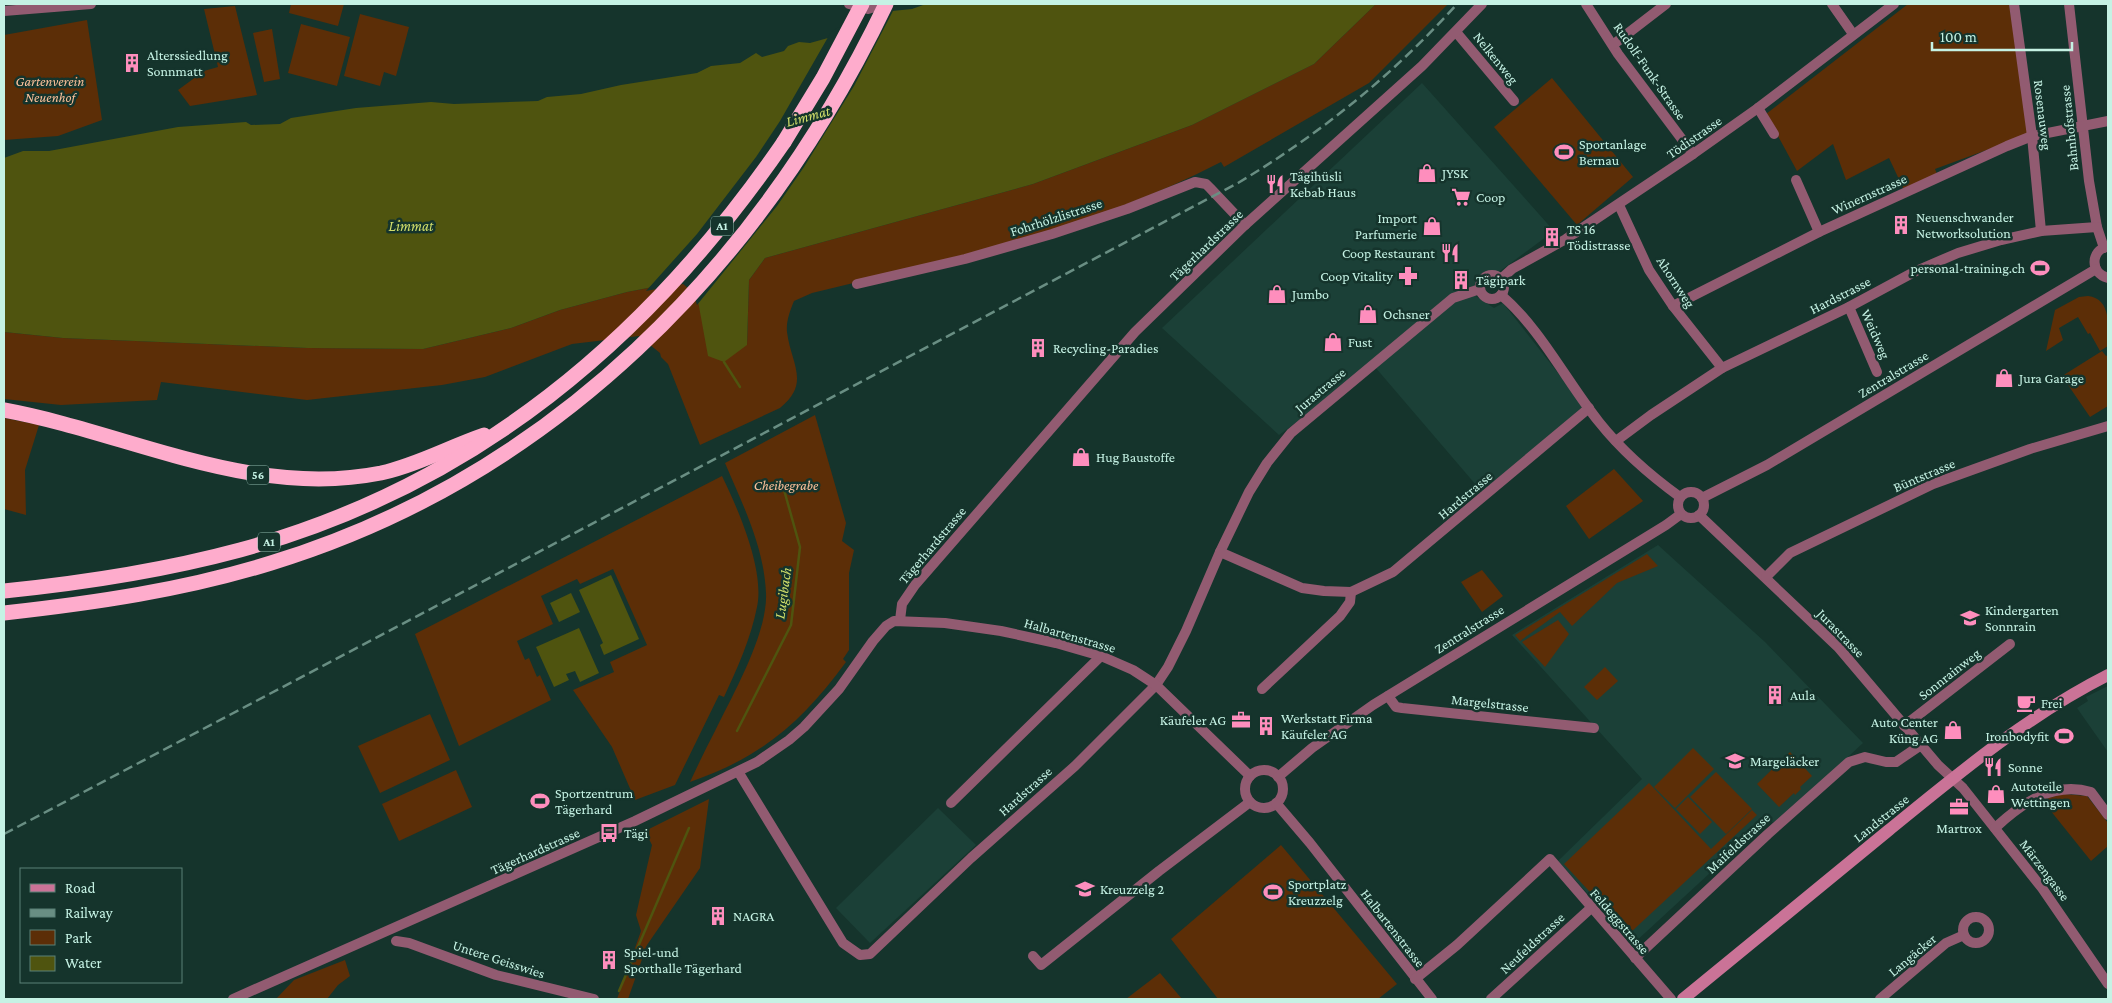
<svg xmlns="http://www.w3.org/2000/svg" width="2112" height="1003" font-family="'Crimson Pro',serif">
<rect width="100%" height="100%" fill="#15342c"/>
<g fill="#1b4037">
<path d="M1422,83L1554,231L1465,297L1474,295L1494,308L1503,303L1584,406L1482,492L1375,367L1404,343L1279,435L1162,328Z"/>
<path d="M1658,545L1765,642L1863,743L1779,821L1763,824L1633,944L1558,861L1642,779L1512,635Z"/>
<path d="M2108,686V752L2077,708L2088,701L2086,697Z"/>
<path d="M938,808L976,845L870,943L836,908Z"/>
</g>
<g fill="#5c2e07">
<path d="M291,4H344L338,26L289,13Z"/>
<path d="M1376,4H1448L1369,83L1224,167L1221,162C1094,228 950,260 812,293L794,301C790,311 786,321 787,332C791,364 811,383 780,408L700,445L668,364L661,357L660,353L639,336L572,344L485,377L442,385L307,400L161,382L157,400L61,405L4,399V332L63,338L308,348L423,349L511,328L560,310L627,292L684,281L747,345L749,280L765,258L1033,184L1192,125L1314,64Z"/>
<path d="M1908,4H2009L2030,134L1935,169L1937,174L1904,190L1889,158L1846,180L1833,144L1797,171L1766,114Z"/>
<path d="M235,6L257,95L190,106L178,90L204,71L218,67L204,9Z"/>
<path d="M360,14L409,27L396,76L384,72L380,86L344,76Z"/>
<path d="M87,20L102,120L58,136L4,140V35Z"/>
<path d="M301,24L350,37L337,86L288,73Z"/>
<path d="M272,29L280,79L264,82L253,33Z"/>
<path d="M1552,78L1633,177L1577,225L1494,127Z"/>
<path d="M2088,296C2112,299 2108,327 2108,346L2100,351L2090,333L2088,334L2078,317L2059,328L2063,340L2046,351L2055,310L2079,297Z"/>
<path d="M2102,351L2106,356L2108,355V406L2090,417L2066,382L2062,383L2059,378Z"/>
<path d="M815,415L846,523L842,541L854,550L849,573V650L843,659L846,662C802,722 762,757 690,782C698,765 706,748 715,731C733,694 768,633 766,593C764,547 743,505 725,463Z"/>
<path d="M4,418L39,425L25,470L26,515L4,509Z"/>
<path d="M1614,469L1643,501L1589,539L1566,506Z"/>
<path d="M722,476C738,509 765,570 757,607C751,638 737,669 724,697L719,695L675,785L635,800L612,747L573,690L614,672L610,662L647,645L613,569L580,584L577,579L541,596L553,624L517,641L525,660L529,658L537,677L540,675L551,700L459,746L415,634Z"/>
<path d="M1647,554L1658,566L1617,583L1572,626L1560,612L1520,641L1515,635Z"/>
<path d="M1482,570L1503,596L1482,612L1461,582Z"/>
<path d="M1558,620L1569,634L1545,667L1522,642Z"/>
<path d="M1605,667L1618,681L1597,700L1584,687Z"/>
<path d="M430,714L450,760L380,793L358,746Z"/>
<path d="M1693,748L1714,769L1675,808L1654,787Z"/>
<path d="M1790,752L1812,776L1800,787L1801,789L1795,795L1794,793L1779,807L1757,784Z"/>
<path d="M456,770L472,807L399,841L382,804Z"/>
<path d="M1716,772L1752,809L1726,834L1690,797Z"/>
<path d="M1649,783L1711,849L1752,810L1757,815L1630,933L1626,929L1625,930L1564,864Z"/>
<path d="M2063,794L2087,796L2108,823V846L2091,861L2042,800Z"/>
<path d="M1688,797L1712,822L1700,834L1676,809Z"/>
<path d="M709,799L700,868L647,945L628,999H617L641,931L636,915L652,845L645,831Z"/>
<path d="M1281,845L1397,984L1378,999H1218L1171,939Z"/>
<path d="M345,960L350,976L338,985L327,999H276L294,980Z"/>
<path d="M1160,973L1182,999H1126Z"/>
</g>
<g fill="#4f540f">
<path d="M926,4H1376L1314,64L1192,125L1033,184L765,258L749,280L747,345L724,362L708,356L696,290L684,281L627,292L560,310L511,328L423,349L308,348L63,338L4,332V158L23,151H49L178,127L246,122L251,125L280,124L291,118L356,108L431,102L454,104L538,101L547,97L581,94L621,85L697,73L711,66L740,63L756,53L762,57L784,51L788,46L799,42L810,43L828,38L838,30L892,11L912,9Z"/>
<path d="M611,575L639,639L604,655L600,645L603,643L579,590Z"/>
<path d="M571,593L580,612L559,622L550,603Z"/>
<path d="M579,628L599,673L580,682L575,671L566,674L569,680L554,687L536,647Z"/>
</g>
<path fill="#15342c" d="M891,9H894L854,86L804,167L777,206L697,305L693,292L683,284L646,291L697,234L756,157L780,121L831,32L837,28L884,14Z"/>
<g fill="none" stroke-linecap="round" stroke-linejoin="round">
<g stroke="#4f540f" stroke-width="2.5">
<path d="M724,362L740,387"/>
<path d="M737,731L791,625L800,547L781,479"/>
<path d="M619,991L689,828"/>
</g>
<g stroke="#925b71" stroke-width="10">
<path d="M849,4L868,9L884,4"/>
<path d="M1586,4L1618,54L1693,154"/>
<path d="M1832,4L1853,34"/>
<path d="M2014,4L2032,136L2041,231"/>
<path d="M2069,4L2089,181L2097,227L2104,248"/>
<path d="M4,11L91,4"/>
<path d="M1456,32L1514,101"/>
<path d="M1614,44L1666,4"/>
<path d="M1758,108L1774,134"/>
<path d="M1796,180L1819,232"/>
<path d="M1619,205L1649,270L1673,306L1722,368"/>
<path d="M2108,246C2090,251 2090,273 2108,278"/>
<circle cx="1492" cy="287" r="12"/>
<path d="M1501,279L1512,269L1566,239L1693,154L1758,108L1894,4"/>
<path d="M857,284L965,259L1052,234L1127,209L1195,182L1206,184L1210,188L1245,225"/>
<path d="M1501,295C1540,328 1567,382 1599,422C1622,451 1651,476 1680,497"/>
<path d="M1673,306L1819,232L2007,146L2032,136L2108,121"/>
<path d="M1849,307L1877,372"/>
<path d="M1616,441L1651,415L1722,368L1849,307L1916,271L1958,253L2001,240L2041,231L2097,227"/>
<circle cx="1691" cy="505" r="13"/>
<path d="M1702,498L1767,465L2096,269"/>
<path d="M1699,515L1838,647L1938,765L1963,788L2042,888L2108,984"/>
<path d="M1220,552L1249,492L1267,463L1291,433L1453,298L1480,289"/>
<path d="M1766,577L1790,553L1933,484L2030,449L2108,426"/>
<path d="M900,620L902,604L915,585L1135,332L1245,225L1422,66L1482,4"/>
<path d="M1262,689L1340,616L1350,602L1351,592"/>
<path d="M1388,696L1396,707L1402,708L1594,728"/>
<path d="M1904,726L2010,644"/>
<circle cx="1264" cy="789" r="19"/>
<path d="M739,773L843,943L860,955L870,954L971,858L1075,766L1156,685L1168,667L1186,631L1220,552L1302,588L1324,591L1351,592L1393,572L1589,408"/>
<path d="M1278,777L1312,748L1373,705L1666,525L1681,514"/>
<path d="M951,803L1101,656"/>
<path d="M1276,803L1310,843L1432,999"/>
<path d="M1995,828C2022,803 2053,781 2091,792L2108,815"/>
<circle cx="1976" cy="930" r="13"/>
<path d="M396,941L409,943L496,975L594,999"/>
<path d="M1033,956L1041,965L1159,871L1250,802"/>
<path d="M1635,958L1768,834L1849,762L1865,757L1886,762H1896L1921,745"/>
<path d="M1415,979L1457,945L1550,859L1671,999"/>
<path d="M233,999L635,821L757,762L789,740L804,727L839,689L873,641L886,626L894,621L945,623L1001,631L1056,643L1101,656L1133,670L1156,685L1250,776"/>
<path d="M1491,999L1591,908"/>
<path d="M1880,999L1946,943L1964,935"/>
</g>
<path stroke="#ca7397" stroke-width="12" d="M1683,999C1752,943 1820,886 1889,830C1959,773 2027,716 2108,675"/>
<g stroke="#feaccc" stroke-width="15">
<path d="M4,410C129,433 250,499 381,473C417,465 449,447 484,435"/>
<path d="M4,591C83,583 162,571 240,550C474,486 648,340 784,142"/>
<path d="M4,613C94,603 184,590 271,563C552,477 761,265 886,4"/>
</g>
<path stroke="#698e83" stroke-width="2.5" stroke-dasharray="10 5" stroke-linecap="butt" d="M4,834L1238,183C1320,134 1393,75 1457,4"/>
<path stroke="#feaccc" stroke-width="15" d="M784,142L823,78L862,4"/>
</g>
<defs>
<g id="building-bare" transform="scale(1.5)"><path d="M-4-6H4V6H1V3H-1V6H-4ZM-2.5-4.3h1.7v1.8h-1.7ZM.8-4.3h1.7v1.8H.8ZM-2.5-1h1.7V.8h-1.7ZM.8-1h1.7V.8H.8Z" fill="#fe8ebd" stroke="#15342c" stroke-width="2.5" paint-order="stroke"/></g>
<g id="stadium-bare" transform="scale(1.5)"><path d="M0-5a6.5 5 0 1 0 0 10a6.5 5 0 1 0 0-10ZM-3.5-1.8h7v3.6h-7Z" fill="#fe8ebd" stroke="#15342c" stroke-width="2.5" paint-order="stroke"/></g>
<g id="shop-bare" transform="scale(1.5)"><path d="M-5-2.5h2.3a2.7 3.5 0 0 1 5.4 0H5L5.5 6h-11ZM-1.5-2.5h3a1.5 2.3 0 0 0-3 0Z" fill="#fe8ebd" stroke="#15342c" stroke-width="2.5" paint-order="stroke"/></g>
<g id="restaurant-bare" transform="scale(1.5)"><path d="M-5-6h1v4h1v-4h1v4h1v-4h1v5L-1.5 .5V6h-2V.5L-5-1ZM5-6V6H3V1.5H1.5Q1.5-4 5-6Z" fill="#fe8ebd" stroke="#15342c" stroke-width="2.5" paint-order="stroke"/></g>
<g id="supermarket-bare" transform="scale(1.5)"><path d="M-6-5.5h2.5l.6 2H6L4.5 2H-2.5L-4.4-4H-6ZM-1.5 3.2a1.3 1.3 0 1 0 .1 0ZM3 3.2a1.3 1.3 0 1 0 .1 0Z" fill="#fe8ebd" stroke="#15342c" stroke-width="2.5" paint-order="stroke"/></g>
<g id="pharmacy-bare" transform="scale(1.5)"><path d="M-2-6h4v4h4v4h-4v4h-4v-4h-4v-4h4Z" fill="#fe8ebd" stroke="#15342c" stroke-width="2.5" paint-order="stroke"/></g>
<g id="school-bare" transform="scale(1.5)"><path d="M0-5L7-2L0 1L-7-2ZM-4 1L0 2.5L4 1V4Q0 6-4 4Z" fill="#fe8ebd" stroke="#15342c" stroke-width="2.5" paint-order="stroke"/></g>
<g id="cafe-bare" transform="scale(1.5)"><path d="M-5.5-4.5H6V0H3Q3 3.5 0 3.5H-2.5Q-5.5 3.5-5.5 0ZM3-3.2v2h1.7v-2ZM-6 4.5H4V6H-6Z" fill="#fe8ebd" stroke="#15342c" stroke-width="2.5" paint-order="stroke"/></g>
<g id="office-bare" transform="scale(1.5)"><path d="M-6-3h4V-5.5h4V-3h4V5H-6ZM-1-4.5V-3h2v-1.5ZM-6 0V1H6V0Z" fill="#fe8ebd" stroke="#15342c" stroke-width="2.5" paint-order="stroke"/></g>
<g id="bus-bare" transform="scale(1.5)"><path d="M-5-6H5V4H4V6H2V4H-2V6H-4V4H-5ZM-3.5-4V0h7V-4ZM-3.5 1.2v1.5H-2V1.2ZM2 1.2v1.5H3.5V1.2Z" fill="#fe8ebd" stroke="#15342c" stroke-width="2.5" paint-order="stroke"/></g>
</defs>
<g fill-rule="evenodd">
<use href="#building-bare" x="132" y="63"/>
<use href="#stadium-bare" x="1564" y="152"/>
<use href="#shop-bare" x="1427" y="173"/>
<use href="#restaurant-bare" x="1275" y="184"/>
<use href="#supermarket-bare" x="1461" y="197"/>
<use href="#building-bare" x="1901" y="225"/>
<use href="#shop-bare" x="1432" y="226"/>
<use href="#building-bare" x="1552" y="237"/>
<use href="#restaurant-bare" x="1450" y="253"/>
<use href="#stadium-bare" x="2040" y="268"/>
<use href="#pharmacy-bare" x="1408" y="276"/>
<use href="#building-bare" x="1461" y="280"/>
<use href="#shop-bare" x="1277" y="294"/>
<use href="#shop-bare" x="1368" y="314"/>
<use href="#shop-bare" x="1333" y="342"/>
<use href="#building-bare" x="1038" y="348"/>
<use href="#shop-bare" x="2004" y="378"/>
<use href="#shop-bare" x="1081" y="457"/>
<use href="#school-bare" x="1970" y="618"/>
<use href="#building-bare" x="1775" y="695"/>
<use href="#cafe-bare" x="2026" y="703"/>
<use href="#office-bare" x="1241" y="720"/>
<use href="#building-bare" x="1266" y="726"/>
<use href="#shop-bare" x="1953" y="730"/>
<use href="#stadium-bare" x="2064" y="736"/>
<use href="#school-bare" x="1735" y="761"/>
<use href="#restaurant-bare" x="1993" y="767"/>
<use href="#shop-bare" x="1996" y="794"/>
<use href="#stadium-bare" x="540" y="801"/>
<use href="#office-bare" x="1959" y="807"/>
<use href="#bus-bare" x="609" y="833"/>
<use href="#school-bare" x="1085" y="889"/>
<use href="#stadium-bare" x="1273" y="892"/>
<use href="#building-bare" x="718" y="916"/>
<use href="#building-bare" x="609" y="960"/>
</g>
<g text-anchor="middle" stroke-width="5" stroke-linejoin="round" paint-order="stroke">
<g fill="#15342c" stroke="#90b9ad" stroke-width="1">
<rect x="711" y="216.5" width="22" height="19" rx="4"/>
<rect x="247" y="465.5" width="22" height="19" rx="4"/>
<rect x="258" y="532.5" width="22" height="19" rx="4"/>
</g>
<g font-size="12" font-weight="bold" fill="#c5f2e4">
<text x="722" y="230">A1</text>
<text x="258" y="479">56</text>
<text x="269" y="546">A1</text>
</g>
<g font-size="14" fill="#c5f2e4" stroke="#15342c" text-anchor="start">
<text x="147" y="60">Alterssiedlung<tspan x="147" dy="16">Sonnmatt</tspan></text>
<text x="1579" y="149">Sportanlage<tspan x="1579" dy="16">Bernau</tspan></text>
<text x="1442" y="178">JYSK</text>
<text x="1290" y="181">Tägihüsli<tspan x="1290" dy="16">Kebab Haus</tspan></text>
<text x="1476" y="202">Coop</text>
<text x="1916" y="222">Neuenschwander<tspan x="1916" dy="16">Networksolution</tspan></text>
<text x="1417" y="223" text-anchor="end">Import<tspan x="1417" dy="16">Parfumerie</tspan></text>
<text x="1567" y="234">TS 16<tspan x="1567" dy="16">Tödistrasse</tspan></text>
<text x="1435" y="258" text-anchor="end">Coop Restaurant</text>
<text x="2025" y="273" text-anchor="end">personal-training.ch</text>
<text x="1393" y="281" text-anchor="end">Coop Vitality</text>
<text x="1476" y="285">Tägipark</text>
<text x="1292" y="299">Jumbo</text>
<text x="1383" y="319">Ochsner</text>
<text x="1348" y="347">Fust</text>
<text x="1053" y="353">Recycling-Paradies</text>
<text x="2019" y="383">Jura Garage</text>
<text x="1096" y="462">Hug Baustoffe</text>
<text x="1985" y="615">Kindergarten<tspan x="1985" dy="16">Sonnrain</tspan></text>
<text x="1790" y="700">Aula</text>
<text x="2041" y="708">Frei</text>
<text x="1281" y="723">Werkstatt Firma<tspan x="1281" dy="16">Käufeler AG</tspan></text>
<text x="1226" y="725" text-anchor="end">Käufeler AG</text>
<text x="1938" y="727" text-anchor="end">Auto Center<tspan x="1938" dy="16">Küng AG</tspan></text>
<text x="2049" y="741" text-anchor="end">Ironbodyfit</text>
<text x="1750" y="766">Margeläcker</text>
<text x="2008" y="772">Sonne</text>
<text x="2011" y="791">Autoteile<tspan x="2011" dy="16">Wettingen</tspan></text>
<text x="555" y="798">Sportzentrum<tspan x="555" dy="16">Tägerhard</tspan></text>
<text x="1959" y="833" text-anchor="middle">Martrox</text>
<text x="624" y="838">Tägi</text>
<text x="1288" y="889">Sportplatz<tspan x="1288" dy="16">Kreuzzelg</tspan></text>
<text x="1100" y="894">Kreuzzelg 2</text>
<text x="733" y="921">NAGRA</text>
<text x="624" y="957">Spiel-und<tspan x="624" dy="16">Sporthalle Tägerhard</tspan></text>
</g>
<g font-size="14" fill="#c5f2e4" stroke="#15342c">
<text transform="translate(1496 58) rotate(51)" y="5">Nelkenweg</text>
<text transform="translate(1650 71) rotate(55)" y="5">Rudolf-Funk-Strasse</text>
<text transform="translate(2043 115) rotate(83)" y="5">Rosenauweg</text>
<text transform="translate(2069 128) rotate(-96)" y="5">Bahnhofstrasse</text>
<text transform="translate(1694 137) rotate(-35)" y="5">Tödistrasse</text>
<text transform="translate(1869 194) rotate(-24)" y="5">Winernstrasse</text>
<text transform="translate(1056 217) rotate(-18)" y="5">Fohrhölzlistrasse</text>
<text transform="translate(1206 245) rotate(-44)" y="5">Tägerhardstrasse</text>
<text transform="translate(1676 282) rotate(57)" y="5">Ahornweg</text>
<text transform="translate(1840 295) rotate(-27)" y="5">Hardstrasse</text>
<text transform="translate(1876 334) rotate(66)" y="5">Weidweg</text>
<text transform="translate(1893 374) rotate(-31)" y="5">Zentralstrasse</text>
<text transform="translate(1320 390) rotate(-40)" y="5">Jurastrasse</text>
<text transform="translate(1924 475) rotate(-23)" y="5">Büntstrasse</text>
<text transform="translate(1465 495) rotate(-40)" y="5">Hardstrasse</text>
<text transform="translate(932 545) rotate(-50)" y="5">Tägerhardstrasse</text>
<text transform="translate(1469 629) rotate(-32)" y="5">Zentralstrasse</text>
<text transform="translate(1841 633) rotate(46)" y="5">Jurastrasse</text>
<text transform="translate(1070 635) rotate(16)" y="5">Halbartenstrasse</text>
<text transform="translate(1949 674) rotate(-38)" y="5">Sonnrainweg</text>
<text transform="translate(1490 703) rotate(6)" y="5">Margelstrasse</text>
<text transform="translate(1025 791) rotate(-42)" y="5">Hardstrasse</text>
<text transform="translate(1881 818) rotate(-39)" y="5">Landstrasse</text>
<text transform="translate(1738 843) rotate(-43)" y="5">Maifeldstrasse</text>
<text transform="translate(535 851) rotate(-24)" y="5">Tägerhardstrasse</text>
<text transform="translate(2045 870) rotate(53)" y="5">Märzengasse</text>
<text transform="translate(1620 921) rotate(49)" y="5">Feldeggstrasse</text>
<text transform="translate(1393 928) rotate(52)" y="5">Halbartenstrasse</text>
<text transform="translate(1532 943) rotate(-43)" y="5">Neufeldstrasse</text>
<text transform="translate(1912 955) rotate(-40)" y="5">Langäcker</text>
<text transform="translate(499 959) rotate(18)" y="5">Untere Geisswies</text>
</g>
<g font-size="14" font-style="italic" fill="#fcc19b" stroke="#15342c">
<text x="50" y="86">Gartenverein<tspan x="50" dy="16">Neuenhof</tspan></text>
<text x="786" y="490">Cheibegrabe</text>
</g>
<g font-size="15" font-style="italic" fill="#d1de6a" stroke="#15342c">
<text transform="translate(808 116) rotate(-15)" y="5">Limmat</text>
<text x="411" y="231">Limmat</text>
<text transform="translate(783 593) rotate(-82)" y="5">Lugibach</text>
</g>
</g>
<rect width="2112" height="1003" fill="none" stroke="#c5f2e4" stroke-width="10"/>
<rect x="20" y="868" width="162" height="115" fill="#15342c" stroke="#5b8076"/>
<rect x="30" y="884" width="25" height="8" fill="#ca7397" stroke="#5b8076"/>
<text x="65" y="893" font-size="15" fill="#c5f2e4">Road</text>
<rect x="30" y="909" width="25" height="8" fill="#698e83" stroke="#5b8076"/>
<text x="65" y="918" font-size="15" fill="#c5f2e4">Railway</text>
<rect x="30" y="930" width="25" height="15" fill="#5c2e07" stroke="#5b8076"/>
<text x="65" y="943" font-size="15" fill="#c5f2e4">Park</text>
<rect x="30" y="956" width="25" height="15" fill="#4f540f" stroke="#5b8076"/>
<text x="65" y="968" font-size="15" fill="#c5f2e4">Water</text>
<path d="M1932 42v8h140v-8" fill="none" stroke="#c5f2e4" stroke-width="2.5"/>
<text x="1940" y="42" font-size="15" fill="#c5f2e4" stroke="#15342c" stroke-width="4" paint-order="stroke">100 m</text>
</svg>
